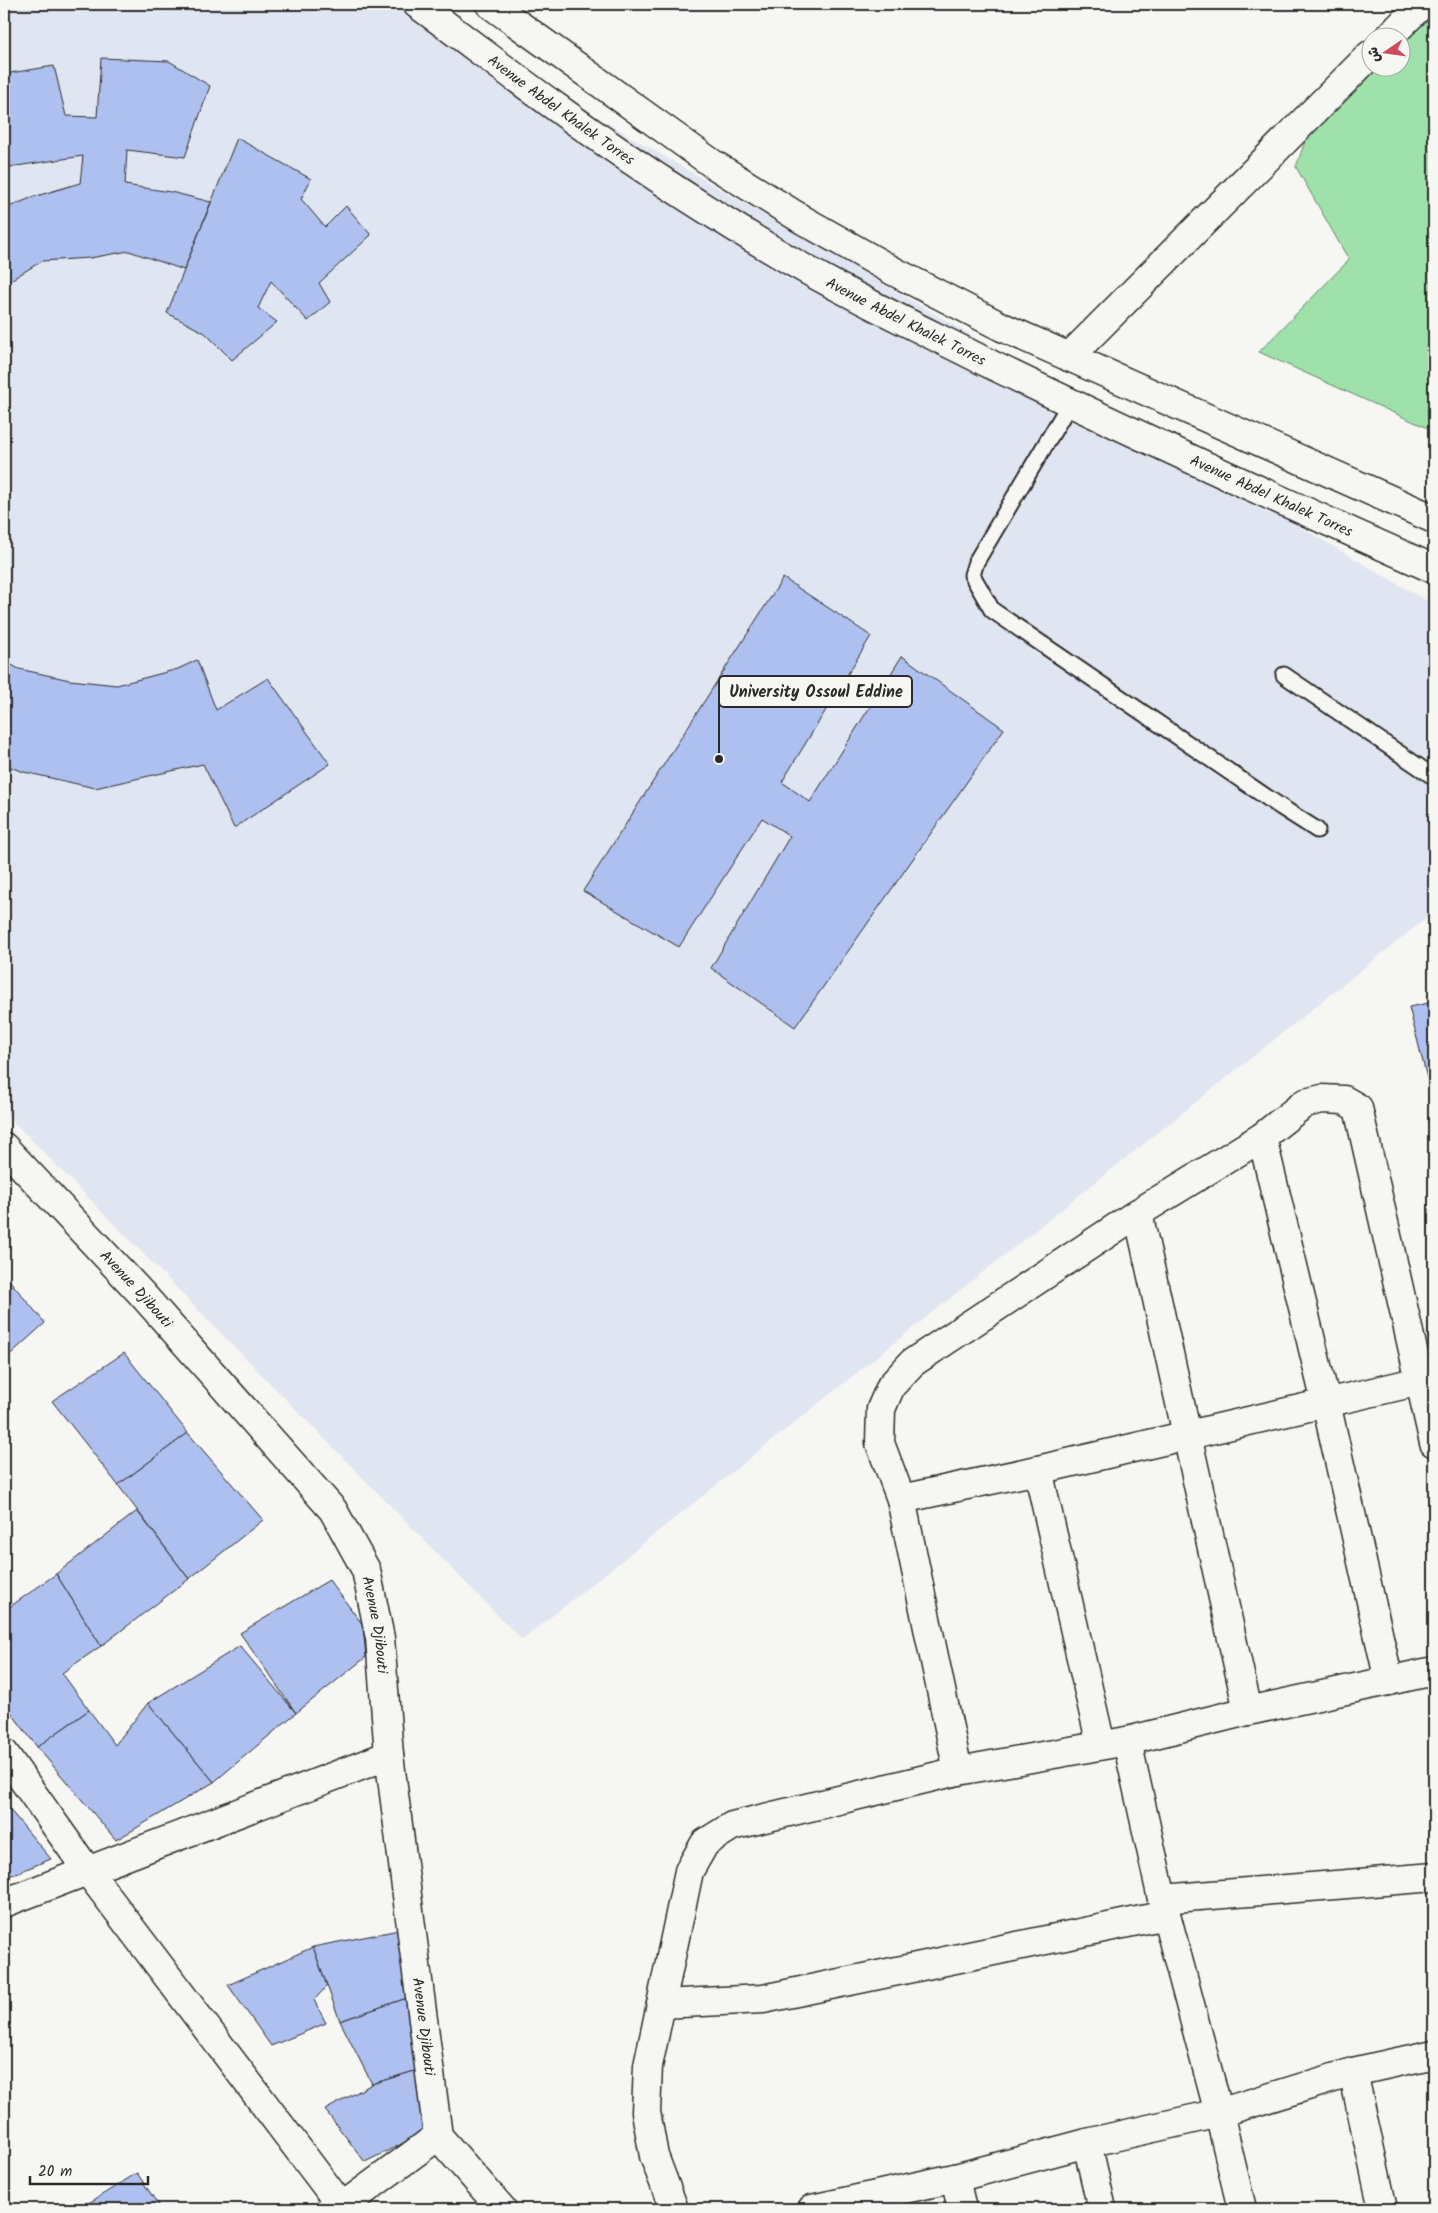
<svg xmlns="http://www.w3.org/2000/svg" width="1438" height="2213" font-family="Kalam,'Playpen Sans Arabic',sans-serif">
<rect width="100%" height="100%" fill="#f6f6f2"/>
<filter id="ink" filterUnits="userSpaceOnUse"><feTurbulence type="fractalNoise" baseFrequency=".02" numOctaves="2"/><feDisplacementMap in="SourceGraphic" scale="10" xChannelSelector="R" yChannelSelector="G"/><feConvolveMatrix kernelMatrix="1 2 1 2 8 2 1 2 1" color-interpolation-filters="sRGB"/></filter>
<g filter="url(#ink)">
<path fill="#e0e6f1" d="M4,4H403L1434,605V912L522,1640L4,1112Z"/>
<path fill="#9fe1ab" stroke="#65866b" d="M1434,4V431L1259,352L1349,260L1296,167L1318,104L1370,68H1400V38Z"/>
<g fill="#aec0f0" stroke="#2b2b2b">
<path d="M101,58L169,61L210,86L185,157L127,150L125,185L171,192L211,202L184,270L129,251L90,258L42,261L4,284V209L33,197L80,183L83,156L10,167L4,171V74L54,66L66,116L97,117Z"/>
<path d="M237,138L311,179L301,199L325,227L346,206L371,235L319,283L330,302L308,321L271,281L258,308L277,322L232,360L205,333L167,313Z"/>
<path d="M783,578L871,636L782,782L810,802L902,656L1004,729L795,1027L711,968L790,836L762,818L679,947L583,891Z"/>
<path d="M197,660L216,710L268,678L330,764L234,828L203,764L95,788L24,772L4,765V661L19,669L70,680L117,685L178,669Z"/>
<path d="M1434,1002V1106L1409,1007Z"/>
<path d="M4,1274L45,1323L4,1360Z"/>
<path d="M124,1353L188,1433L118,1485L52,1401Z"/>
<path d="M188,1433L263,1520L189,1579L118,1485Z"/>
<path d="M137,1511L189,1579L101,1646L56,1574Z"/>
<path d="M56,1574L101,1646L62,1673L89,1710L37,1747L4,1703V1611Z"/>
<path d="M329,1580L363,1625L366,1657L296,1713L240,1633Z"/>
<path d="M240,1646L296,1713L214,1782L148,1703Z"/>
<path d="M148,1703L214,1782L116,1840L37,1747L89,1710L115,1745Z"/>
<path d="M4,1803L51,1859L4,1878Z"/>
<path d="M399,1930L410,1997L340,2021L313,1947Z"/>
<path d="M313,1947L327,1986L314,2000L326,2023L271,2046L228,1985Z"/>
<path d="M410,1997L421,2069L372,2084L340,2021Z"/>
<path d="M421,2069L426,2132L365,2162L325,2110L372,2084Z"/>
<path d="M137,2173L161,2209H79Z"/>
</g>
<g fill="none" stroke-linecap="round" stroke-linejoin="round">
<g stroke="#2b2b2b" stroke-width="19">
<g id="lane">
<path d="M1070,403L976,562L972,575L992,610L1281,807L1317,830"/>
<path d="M1284,675L1434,777"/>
</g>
</g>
<g stroke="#2b2b2b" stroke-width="31">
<g id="street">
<path d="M1388,38L1422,4"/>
<path d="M1069,357L1370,55"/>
<path d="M1262,1137L1326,1403L1389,1681"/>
<path id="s1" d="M4,1147L141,1293L333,1510L366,1570L380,1638L389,1755L438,2136L502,2209"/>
<path d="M1138,1213L1248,1711"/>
<path d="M1038,1470L1101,1745"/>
<path d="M901,1499L1038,1470L1420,1381"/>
<path d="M1127,1741L1162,1899L1219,2113L1242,2209"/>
<path d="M4,1753L87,1870L342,2207"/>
<path d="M958,1771L901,1499L880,1443L881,1409L891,1386L912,1363L1138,1213L1262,1137L1305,1103L1322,1099L1344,1100L1358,1108L1434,1443"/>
<path d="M1162,1899L1434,1877"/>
<path d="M4,1903L389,1755"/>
<path d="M661,2004L763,1999L1166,1915"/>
<path d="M1353,2072L1383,2209"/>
<path d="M1087,2143L1102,2209"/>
<path d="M955,2178L962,2209"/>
<path d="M339,2209L438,2136"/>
<path d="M674,2209L654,2156L646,2112L648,2066L689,1871L705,1843L732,1826L958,1771L1127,1741L1248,1711L1434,1671"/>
<path d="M812,2209L955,2178L1087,2143L1219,2113L1353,2072L1434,2054"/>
</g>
</g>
<g stroke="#2b2b2b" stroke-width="31">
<g id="secondary">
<path id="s2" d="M417,4C462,36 504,70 549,102C621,155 697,205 774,251C844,293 919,328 992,365C1138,436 1286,503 1434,569"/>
<path d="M490,4L713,164L803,220L895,272L1002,327L1434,519"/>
</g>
</g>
<use href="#lane" stroke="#f6f6f2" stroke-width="15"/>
<use href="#street" stroke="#f6f6f2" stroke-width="28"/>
<use href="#secondary" stroke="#f6f6f2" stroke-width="28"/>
</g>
</g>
<g text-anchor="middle" stroke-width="5" stroke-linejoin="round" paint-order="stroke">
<g font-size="15" fill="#2b2b2b" stroke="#f6f6f2">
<text dy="5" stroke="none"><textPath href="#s2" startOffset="179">Avenue Abdel Khalek Torres</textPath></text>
<text dy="5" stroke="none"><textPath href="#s2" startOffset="584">Avenue Abdel Khalek Torres</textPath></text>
<text dy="5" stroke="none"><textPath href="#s2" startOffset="989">Avenue Abdel Khalek Torres</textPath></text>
<text dy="5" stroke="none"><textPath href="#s1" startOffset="194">Avenue Djibouti</textPath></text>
<text dy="5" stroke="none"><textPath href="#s1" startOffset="614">Avenue Djibouti</textPath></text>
<text dy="5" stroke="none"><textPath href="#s1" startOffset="1019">Avenue Djibouti</textPath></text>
</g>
</g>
<path fill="none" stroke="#2b2b2b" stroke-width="2" d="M719 759L719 691"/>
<circle fill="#2b2b2b" stroke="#f6f6f2" stroke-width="2" cx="719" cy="759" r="5"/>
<rect fill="#f6f6f2" stroke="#2b2b2b" stroke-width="2" x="719" y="676" width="193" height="31" rx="5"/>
<g font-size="16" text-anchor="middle" font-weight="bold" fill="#2b2b2b">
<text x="816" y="697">University Ossoul Eddine</text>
</g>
<rect width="1438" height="2213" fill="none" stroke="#f6f6f2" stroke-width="20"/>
<rect x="10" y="10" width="1418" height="2193" fill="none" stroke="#2b2b2b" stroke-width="2" filter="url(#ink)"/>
<g transform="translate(1386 52) rotate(257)"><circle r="24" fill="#f6f6f2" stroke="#a5a5a2"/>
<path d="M0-4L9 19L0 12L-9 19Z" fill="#d1495b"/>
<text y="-8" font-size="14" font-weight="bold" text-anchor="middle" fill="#2b2b2b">ش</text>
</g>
<path d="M30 2176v8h118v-8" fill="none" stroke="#2b2b2b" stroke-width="2.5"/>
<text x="38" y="2176" font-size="15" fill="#2b2b2b" stroke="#f6f6f2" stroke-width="4" paint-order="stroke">20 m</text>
</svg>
